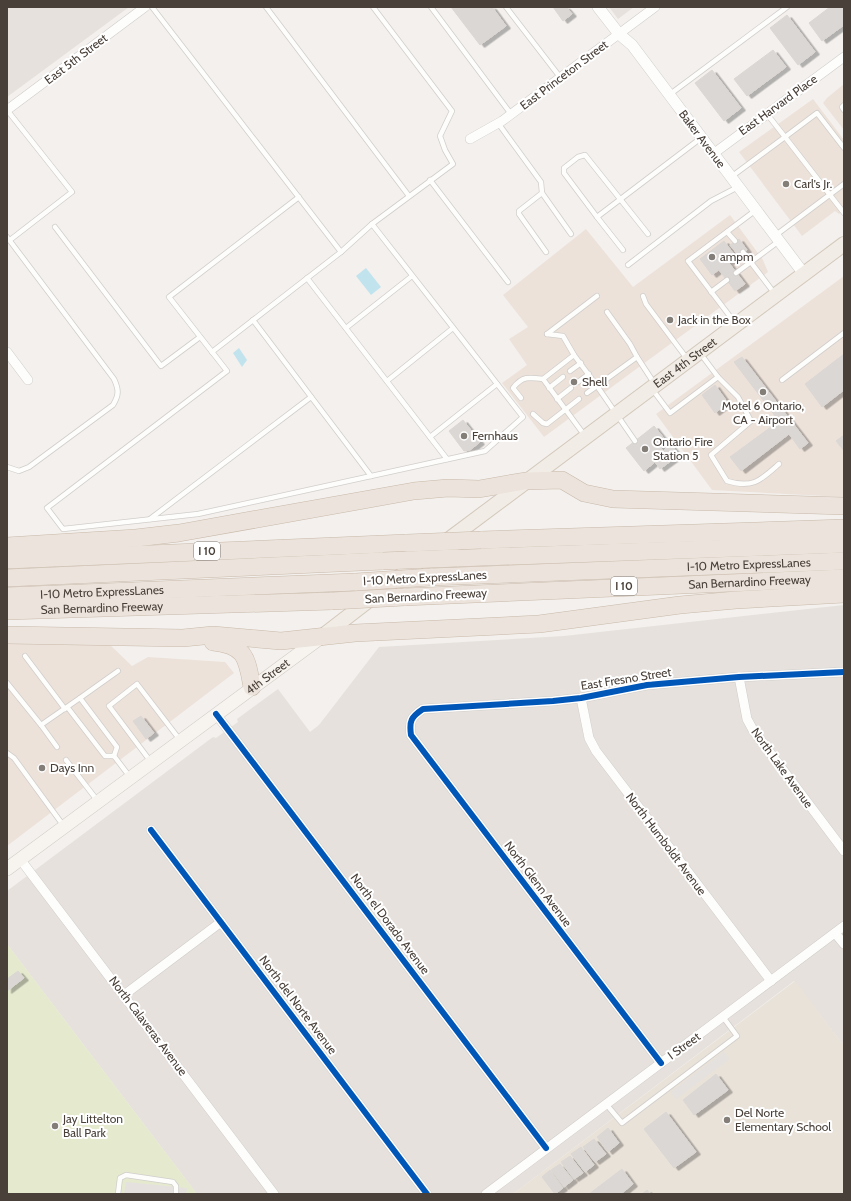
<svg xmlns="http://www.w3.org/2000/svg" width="851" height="1201" font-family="Cabin,sans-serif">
<defs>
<filter id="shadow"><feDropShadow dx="4.5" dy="2.5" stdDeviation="0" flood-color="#0004"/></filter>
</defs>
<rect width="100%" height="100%" fill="#f3f0ed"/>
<g fill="#e6e1dc">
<path d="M7,7H129L7,97Z"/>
<path d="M609,7H634L618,19Z"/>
<path d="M844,605V1046L794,981L513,1194H197L7,944V891L213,737L216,738L238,722L237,719L278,689L310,732L319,725L379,647L564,636Z"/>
</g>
<g fill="#ede2da">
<path d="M844,84V130L823,103L827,98Z"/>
<path d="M813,99L844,140V210L839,214L835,211L802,236L739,152Z"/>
<path d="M730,215L763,260L768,272L544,437L502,383L527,365L509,339L528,327L503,295L586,229L633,287Z"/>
<path d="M844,276V497L712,490L656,414Z"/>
<path d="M7,644H109L132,666L148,657L225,662L234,673L7,846Z"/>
</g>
<path fill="#e9e2d9" d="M795,981L844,1046V1194H513Z"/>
<path fill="#e5eacf" d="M7,944L197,1194H7Z"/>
<g fill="#e5e1de">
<path d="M724,1052L729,1059L676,1099L671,1092Z"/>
<path d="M126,1182L187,1188L186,1194H124Z"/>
</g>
<g fill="#c1e3ed">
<path d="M366,268L381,287L371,295L356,276Z"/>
<path d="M239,348L247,360L242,367L233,353Z"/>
</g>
<g fill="#dbd7d4" stroke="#dbd7d3" filter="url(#shadow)">
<path d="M451,7H492L506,26L480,45Z"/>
<path d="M553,7H566L572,14L563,21Z"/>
<path d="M830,7H844V25L822,41L809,23Z"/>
<path d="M787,15L815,52L798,65L770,28Z"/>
<path d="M773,50L786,67L747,96L734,79Z"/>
<path d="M712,70L741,108L724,121L695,83Z"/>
<path d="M739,239L747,250L739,256L730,245Z"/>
<path d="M724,241L736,257L712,275L700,259Z"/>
<path d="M729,263L745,284L735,291L719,270Z"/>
<path d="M844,354V390L822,407L805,384Z"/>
<path d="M742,357L808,443L800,449L789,434L741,471L730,457L779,421L734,362Z"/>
<path d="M715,385L728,403L715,413L702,395Z"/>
<path d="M463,420L480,442L470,450L464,451L449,431Z"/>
<path d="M654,426L666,441L660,446L663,451L671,445L679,455L660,469L655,462L644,471L626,448Z"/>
<path d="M844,435V451L836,441Z"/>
<path d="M141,716L154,733L146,739L133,721Z"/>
<path d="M18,971L24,978L7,991V979Z"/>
<path d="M716,1074L728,1090L694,1115L683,1100Z"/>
<path d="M666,1112L696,1152L674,1168L644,1129Z"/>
<path d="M608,1128L619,1143L608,1152L597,1137Z"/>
<path d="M594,1139L606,1154L595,1162L583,1147Z"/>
<path d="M581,1147L594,1165L585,1172L571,1154Z"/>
<path d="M570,1156L583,1173L574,1179L561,1162Z"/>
<path d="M560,1164L573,1180L564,1187L551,1170Z"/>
<path d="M622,1169L633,1184L621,1194H589Z"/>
<path d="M550,1170L563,1188L555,1194L542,1177Z"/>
<path d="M647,1190L650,1194H642Z"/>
</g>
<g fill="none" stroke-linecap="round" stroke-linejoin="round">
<g stroke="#d1cecb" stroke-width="6">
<g id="service">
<path d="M152,7L341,252L372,224L523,417L485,451L198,514L63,529L47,508L227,371L169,297L299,197"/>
<path d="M266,7L409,196"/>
<path d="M431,7L511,114"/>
<path d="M506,7L560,77"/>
<path d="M669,95L787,7"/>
<path d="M844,105L842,107L844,110"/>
<path d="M7,110L72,192L10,240"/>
<path d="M498,123L541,182L542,193L519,211V214L546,252"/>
<path d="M844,148L817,113L785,137L844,213"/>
<path d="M731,177L785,137L767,114"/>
<path d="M430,180L508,282"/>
<path d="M542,193L571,234"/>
<path d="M597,217L564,173V168L578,157L585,155L648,234"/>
<path d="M372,224L453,164L445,150L440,136L452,111L373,7"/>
<path d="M55,227L161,366L200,337"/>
<path d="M727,232L735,241"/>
<path d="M776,235L844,184"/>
<path d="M7,237L114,379C119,390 119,395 113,405L29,467L19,471L7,467"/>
<path d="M623,250L597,217L701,138"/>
<path d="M743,252L775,294"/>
<path d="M628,265L711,201L738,187"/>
<path d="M736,273L779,241"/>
<path d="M307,278L447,459"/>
<path d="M711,292L727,280"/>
<path d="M643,296L646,304L688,360"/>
<path d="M607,312L630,344L637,357"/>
<path d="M253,320L371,476"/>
<path d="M735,323L688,261L756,210"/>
<path d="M346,328L412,276"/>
<path d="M547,334L563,336L574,355L597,386L587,393"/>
<path d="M547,334L597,296"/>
<path d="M212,352L341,252"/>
<path d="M574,355L543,379L585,436"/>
<path d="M570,371L581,363"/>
<path d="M718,377L738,397L751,421L711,455L727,481C753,489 761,480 779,464"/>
<path d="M782,380L844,333"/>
<path d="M387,381L453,328"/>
<path d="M578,382L589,374"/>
<path d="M549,388L563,377"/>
<path d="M652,389L670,413L718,377L700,353"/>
<path d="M521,398L513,388C522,376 529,377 543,379"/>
<path d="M557,399L571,388"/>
<path d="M533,414L543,423L547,424L579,399"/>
<path d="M430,437L497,384"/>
<path d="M635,441L597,386L637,357L654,383"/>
<path d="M150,519L311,397"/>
<path d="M25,656L65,709"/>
<path d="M7,683L41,725L80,698L117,747L114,756"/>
<path d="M80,698L118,671"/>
<path d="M68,708L105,756H114"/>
<path d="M41,725L57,747"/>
<path d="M7,753L14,758L63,825"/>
<path d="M114,756L130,777"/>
<path d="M66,760L97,800"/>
<path d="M151,762L109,706L137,684L180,740"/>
<path d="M606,1104L622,1123L737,1036L723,1017"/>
<path d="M118,1194L120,1178L126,1175L173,1182L176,1186V1194"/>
</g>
</g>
<g stroke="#d1cecb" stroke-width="10">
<g id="minor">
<path d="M7,110L145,7"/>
<path d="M470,139L502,121L655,7"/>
<path d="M713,154L844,57"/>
<path d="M7,352L28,380"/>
<path d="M739,677L747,719L753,730L844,851"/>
<path d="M581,698L589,738L596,751L771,981"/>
<path d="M216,714L546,1148"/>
<path d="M151,830L427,1194"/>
<path d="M20,859L274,1194"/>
<path d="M835,933L844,944"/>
<path d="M124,995L221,922"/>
<path d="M661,1063L411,735C409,721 411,717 423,709L553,701L581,698L647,685L739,677L844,672"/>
<path d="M486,1194L844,926"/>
</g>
</g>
<g stroke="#d1cecb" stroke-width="12">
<path id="tertiary" d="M598,7L619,34L632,45L804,274"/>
</g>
<g stroke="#d3cdc6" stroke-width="14">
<g id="secondary">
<path id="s1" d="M7,869L320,638"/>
</g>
</g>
<g stroke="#d4c9bc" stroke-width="16">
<g id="primary">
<path id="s2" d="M444,543L844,244"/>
<path d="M320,638L425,557"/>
</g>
</g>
<g stroke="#c9b9aa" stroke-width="18">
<g id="motorway">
<path d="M481,540L844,528"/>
<path d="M7,546L136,538L179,533L414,491L448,488L479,489L525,481L562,480L584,493L613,499L844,506"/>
<path d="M457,558L844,544"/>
<path d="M7,560L407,543"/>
<path id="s3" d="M431,577L844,561"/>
<path d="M7,578L383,561"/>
<path id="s4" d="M7,596L356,582"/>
<path id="s5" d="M404,597L844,578"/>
<path id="s6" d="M7,611L332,601"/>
<path d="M7,635L183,638L213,635L281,641L355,633L539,624L680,605L736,600L844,594"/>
<path d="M213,642C246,645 247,659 252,687"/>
</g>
</g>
<use href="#service" stroke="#fdfdfc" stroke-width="4.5"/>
<use href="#minor" stroke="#fdfdfc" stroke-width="9"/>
<use href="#tertiary" stroke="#fdfdfc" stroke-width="11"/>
<use href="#secondary" stroke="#f7f4f0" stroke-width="13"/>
<use href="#primary" stroke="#f1ede6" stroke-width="14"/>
<use href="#motorway" stroke="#ece4dc" stroke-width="17"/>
<g stroke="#c9b9aa" stroke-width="18" stroke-linecap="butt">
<g id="motorway-bridge">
<path d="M407,543L481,540"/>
<path d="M383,561L457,558"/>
<path d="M356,582L431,577"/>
<path d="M332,601L404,597"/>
</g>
</g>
<use href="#motorway-bridge" stroke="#ece4dc" stroke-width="17"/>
<g stroke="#fff" stroke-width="8">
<g id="cycleway">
<path d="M216,714L546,1148"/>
<path d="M151,830L427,1194"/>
<path d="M661,1063L411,735C409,721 411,717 423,709L553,701L581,698L647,685L739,677L844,672"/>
</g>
</g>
<use href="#cycleway" stroke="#0057b8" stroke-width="6"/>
</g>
<g fill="#847e78" stroke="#fff" stroke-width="1.5">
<circle cx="786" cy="184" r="4"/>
<circle cx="712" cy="257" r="4"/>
<circle cx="670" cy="320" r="4"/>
<circle cx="574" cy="382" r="4"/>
<circle cx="763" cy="392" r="4"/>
<circle cx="464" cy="436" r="4"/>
<circle cx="645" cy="449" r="4"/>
<circle cx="42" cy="768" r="4"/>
<circle cx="727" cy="1120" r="4"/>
<circle cx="55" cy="1126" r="4"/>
</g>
<g text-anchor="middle" stroke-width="4" stroke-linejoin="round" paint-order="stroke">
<g fill="#fff" stroke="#807974" stroke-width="1">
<rect x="194" y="542" width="26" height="18" rx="3"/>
<rect x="611" y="577" width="26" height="18" rx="3"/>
</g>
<g font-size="11" font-weight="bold" fill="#494039">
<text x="207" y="555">I 10</text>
<text x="624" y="590">I 10</text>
</g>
<g font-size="12" fill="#494039" stroke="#fff">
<text transform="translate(76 59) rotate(-37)" y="4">East 5th Street</text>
<text transform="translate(564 75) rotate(-37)" y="4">East Princeton Street</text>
<text transform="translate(778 105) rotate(-36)" y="4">East Harvard Place</text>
<text transform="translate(702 139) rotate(53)" y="4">Baker Avenue</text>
<text dy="4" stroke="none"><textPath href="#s2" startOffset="301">East 4th Street</textPath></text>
<text dy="4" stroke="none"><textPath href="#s3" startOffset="318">I-10 Metro ExpressLanes</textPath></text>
<text transform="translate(425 578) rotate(-3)" y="4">I-10 Metro ExpressLanes</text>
<text dy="4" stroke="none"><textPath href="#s5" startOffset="346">San Bernardino Freeway</textPath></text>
<text dy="4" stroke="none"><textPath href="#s4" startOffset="95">I-10 Metro ExpressLanes</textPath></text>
<text transform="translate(426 596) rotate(-3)" y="4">San Bernardino Freeway</text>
<text dy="4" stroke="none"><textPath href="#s6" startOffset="95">San Bernardino Freeway</textPath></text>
<text dy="4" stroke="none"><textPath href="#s1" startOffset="324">4th Street</textPath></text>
<text transform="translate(626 679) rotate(-9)" y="4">East Fresno Street</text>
<text transform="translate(782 768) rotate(54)" y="4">North Lake Avenue</text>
<text transform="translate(666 844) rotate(53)" y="4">North Humboldt Avenue</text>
<text transform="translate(538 884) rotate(53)" y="4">North Glenn Avenue</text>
<text transform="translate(390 924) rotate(53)" y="4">North el Dorado Avenue</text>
<text transform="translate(298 1005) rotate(53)" y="4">North del Norte Avenue</text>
<text transform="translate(148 1026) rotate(53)" y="4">North Calaveras Avenue</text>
<text transform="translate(684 1046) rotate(-36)" y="4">I Street</text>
</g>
<g font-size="12" fill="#494039" stroke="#fff" text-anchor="start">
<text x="794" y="188">Carl's Jr.</text>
<text x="720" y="261">ampm</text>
<text x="678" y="324">Jack in the Box</text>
<text x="582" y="386">Shell</text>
<text x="763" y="410" text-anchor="middle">Motel 6 Ontario,<tspan x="763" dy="14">CA - Airport</tspan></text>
<text x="472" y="440">Fernhaus</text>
<text x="653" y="446">Ontario Fire<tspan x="653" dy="14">Station 5</tspan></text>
<text x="50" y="772">Days Inn</text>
<text x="735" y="1117">Del Norte<tspan x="735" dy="14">Elementary School</tspan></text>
<text x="63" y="1123">Jay Littelton<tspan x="63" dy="14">Ball Park</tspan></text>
</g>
</g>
<rect width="851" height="1201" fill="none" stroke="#494039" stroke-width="16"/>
</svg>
